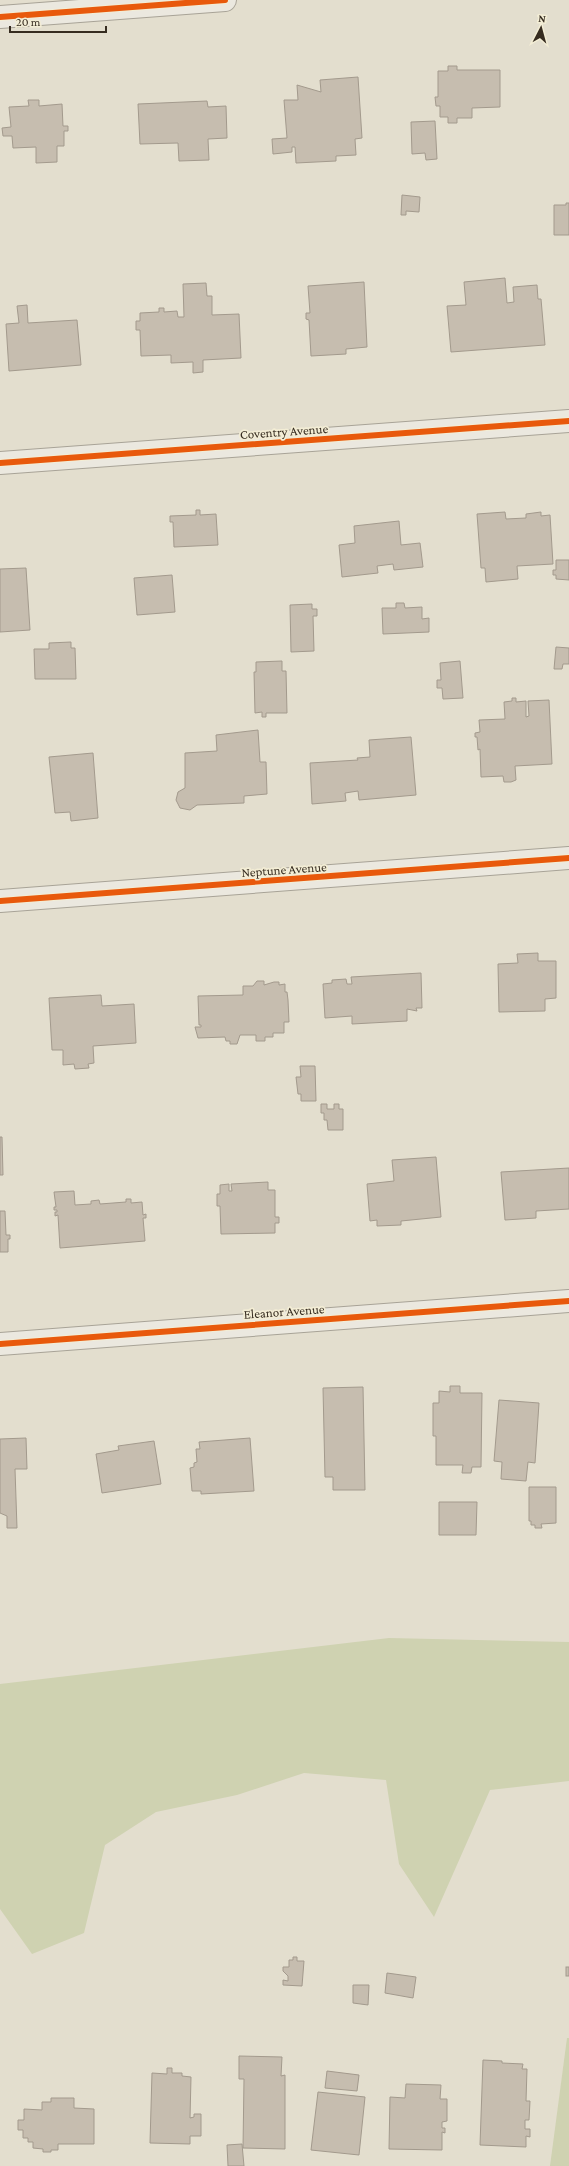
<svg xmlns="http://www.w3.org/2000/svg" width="569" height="2166" font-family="'Crimson Pro',serif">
<rect width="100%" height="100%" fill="#e3dece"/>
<g fill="#cfd2b1">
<path d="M389,1638L569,1642V1781L490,1790L434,1917L399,1864L386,1780L304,1773L237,1795L156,1812L105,1845L84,1933L32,1954L0,1909V1684Z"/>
<path d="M567,2038H569V2166H550Z"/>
</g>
<g fill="#c6bdaf" stroke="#a39a8d">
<path d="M448,66H457V70H500V107L472,108V118H457V123H448V117H440V106H436L435,97H438V71H448Z"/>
<path d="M358,77L362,138L355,139L356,155L336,156V161L296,163L295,147H292V152L273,154L272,139L287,138L284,100H298L297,85L321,92L320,80Z"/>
<path d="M28,100H39V106L62,104L63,126H68V131H64V146H57V162L36,163V147L13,148L12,136H3L2,128L11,127L9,107L29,106Z"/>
<path d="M207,101L208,107L226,106L227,138L208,139L209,160L179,161L178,143L140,144L138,104Z"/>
<path d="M435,121L437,159L426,160L425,153L412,154L411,122Z"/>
<path d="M402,195L420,197L419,212L406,211V215H401Z"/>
<path d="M566,203H569V235H554V205H566Z"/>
<path d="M505,278L507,303L514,302L513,287L537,285L538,299H541L545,345L451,352L447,306L466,305L464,282Z"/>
<path d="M364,282L367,347L346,349V354L311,356L309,320L306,319V313H310L308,286Z"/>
<path d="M206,283L207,296H212V315L239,314L241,358L203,360V372L193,373V362L171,363V355L141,356L140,330H136V321H140V313L159,312V308H164V312L177,311L178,317H184L183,284Z"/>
<path d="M27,305L28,323L77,320L81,365L9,371L6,324L19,323L17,306Z"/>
<path d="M196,510H200V515L216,514L218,545L174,547L173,522H170V516L196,515Z"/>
<path d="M505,512L506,519L526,518V514L541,512V516L550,515L553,564L517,566L518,579L486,582L485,568H481L477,514Z"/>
<path d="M399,521L401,545L420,543L423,567L394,570L393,564L377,566L378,573L342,577L339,545L355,543L354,526Z"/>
<path d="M556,560H569V580L556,579V575H553V570H556Z"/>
<path d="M26,568L30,630L0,632V569Z"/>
<path d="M172,575L175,612L137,615L134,578Z"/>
<path d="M396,603H404L405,608L422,607V619L429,618V632L383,634L382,608H396Z"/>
<path d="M312,604V609H317V616H313L314,651L291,652L290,605Z"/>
<path d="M71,642V648H75L76,679H35L34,649H49V643Z"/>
<path d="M556,647L569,648V664H563L562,669H554Z"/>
<path d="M282,661V671H286L287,713H266V717H262V712L255,713L254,672H256V662Z"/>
<path d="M460,661L463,698L443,699L442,688H437V680H441L440,663Z"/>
<path d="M512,698H516V702L526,701V717L529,716L528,701L549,700L552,764L515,766L516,780L511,782H504L503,776L481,777L480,749L478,750L477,737H475V733L480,732L479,720L505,719L504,702L512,701Z"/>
<path d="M258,730L260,762H266L267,794L244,796V803L197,805L190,810L180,808L176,800L178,792L185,788V753L217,751L216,735Z"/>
<path d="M411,737L416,795L359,800L358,791L345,793L346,801L312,804L310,763L358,760L357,758L370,757L369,740Z"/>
<path d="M93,753L98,818L71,821L70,812L55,813L49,757Z"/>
<path d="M538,953V961H556V998L545,999V1011L499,1012L498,964L518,963L517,954Z"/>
<path d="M421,973L422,1008H416L417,1011L407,1009V1021L352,1024V1016L325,1018L323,984L332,983V980L346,979L347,984H352L351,977Z"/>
<path d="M257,981H264V985L274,982H279V985L285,984V992H287L288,1000L289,1022H284V1033H273V1037H265V1041H256V1035H240L237,1044H230V1041H226L225,1037L198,1038L195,1027H201V1025H199L198,996L243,995V986H253Z"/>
<path d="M101,995L102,1006L134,1004L136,1043L93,1046L94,1063L88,1064L89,1068L75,1069L74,1064L63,1065V1050H52L49,998Z"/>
<path d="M300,1066H315L316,1101H301V1094H298L296,1077H301Z"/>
<path d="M321,1104H327V1109H334V1104H339V1109H343V1130H328L327,1120H324V1113H321Z"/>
<path d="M0,1137H2L3,1175H0Z"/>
<path d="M436,1157L441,1217L401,1221V1225L377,1226V1220L370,1221L367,1184L394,1181L392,1160Z"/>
<path d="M569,1168V1209L536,1211V1218L505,1220L501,1172Z"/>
<path d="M268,1182V1190H275V1217H279V1223H275V1233L221,1234L220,1206H217V1194H220V1185L229,1184V1191H232L231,1184Z"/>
<path d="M74,1191L75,1205L91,1204V1201L99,1200L100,1204L126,1202V1199H131V1203L142,1202L143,1215L146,1214V1218H143L145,1241L60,1248L58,1215L55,1216V1212H57V1210H54V1207H56L54,1192Z"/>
<path d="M0,1211H5L6,1235H10V1239H8V1252H0Z"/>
<path d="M450,1386H460V1393H482L481,1467H472L471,1473H462L463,1465H436V1436H433V1403H439V1391L450,1392Z"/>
<path d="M363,1387L365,1490H333V1477H325L323,1388Z"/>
<path d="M499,1400L539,1403L535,1463L528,1462L526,1481L501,1479L502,1462L494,1461Z"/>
<path d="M26,1438L27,1469H15L17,1528H7V1516L0,1513V1439Z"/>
<path d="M250,1438L254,1491L201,1494V1491H192L190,1468L194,1467V1463L197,1462L196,1449H200L199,1442Z"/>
<path d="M154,1441L161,1484L102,1493L96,1454L119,1450L118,1446Z"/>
<path d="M529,1487H556V1523L541,1524L542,1528H535V1525H531V1521H529Z"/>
<path d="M439,1502H477L476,1535H439Z"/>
<path d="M293,1957H297V1961H304L302,1986L283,1985V1980L288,1981V1976L283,1971V1967H289V1960H293Z"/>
<rect x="566" y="1967" width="3" height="9"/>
<path d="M387,1973L416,1977L413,1998L385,1993Z"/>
<path d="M353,1985H369L368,2005L353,2003Z"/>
<path d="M239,2056L282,2057L281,2076L285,2075V2149L243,2148L244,2079H239Z"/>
<path d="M483,2060L502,2061V2063L523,2064L522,2069H527L526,2101H530L529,2120H525V2129H530V2137L526,2136V2147L480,2145Z"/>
<path d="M167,2068H172V2073H182V2076L191,2077L190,2118L194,2117V2114H201V2136H190V2144L150,2143L152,2073L167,2074Z"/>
<path d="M327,2071L359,2075L357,2091L325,2088Z"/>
<path d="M406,2084L441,2085L440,2099H447V2121L442,2122V2128H445V2133L442,2132V2150L389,2149L390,2097L405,2098Z"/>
<path d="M318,2092L365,2097L359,2155L311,2150Z"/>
<path d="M51,2098H74V2108L94,2109V2144H58V2150H51V2152H43V2149L33,2148V2142H28V2138H23V2130H18V2120H24V2109L42,2110V2102H51Z"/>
<path d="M242,2144L244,2166H228L227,2145Z"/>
</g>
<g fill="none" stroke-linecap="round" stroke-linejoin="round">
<g stroke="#a8a397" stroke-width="24">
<g id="minor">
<path d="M0,17L225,0"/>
<path d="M0,463L569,421"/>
<path d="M0,901L569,858"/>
<path d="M0,1344L569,1301"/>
</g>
</g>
<use href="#minor" stroke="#ebe8df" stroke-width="22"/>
<g stroke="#f3edd5" stroke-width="8">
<g id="cycleway">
<path d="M0,17L225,0"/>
<path d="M0,463L569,421"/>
<path d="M0,901L569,858"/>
<path d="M0,1344L569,1301"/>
</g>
</g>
<use href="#cycleway" stroke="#e8590c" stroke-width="6"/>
</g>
<g text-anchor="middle" stroke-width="3.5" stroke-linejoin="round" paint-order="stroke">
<g font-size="13" fill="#362c20" stroke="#f3edd5">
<text transform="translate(284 431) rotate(-4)" y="5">Coventry Avenue</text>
<text transform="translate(284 869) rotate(-4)" y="5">Neptune Avenue</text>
<text transform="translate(284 1311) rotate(-4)" y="5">Eleanor Avenue</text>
</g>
</g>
<g transform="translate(541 28) rotate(6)" stroke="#f3edd5" stroke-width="3" paint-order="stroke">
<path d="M0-3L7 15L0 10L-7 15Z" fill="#362c20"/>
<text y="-6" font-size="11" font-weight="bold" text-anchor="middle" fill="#362c20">N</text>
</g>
<path d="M10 26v6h96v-6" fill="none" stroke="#362c20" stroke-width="2"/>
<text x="16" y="26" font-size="12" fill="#362c20" stroke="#f3edd5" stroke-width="3" paint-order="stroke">20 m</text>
</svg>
